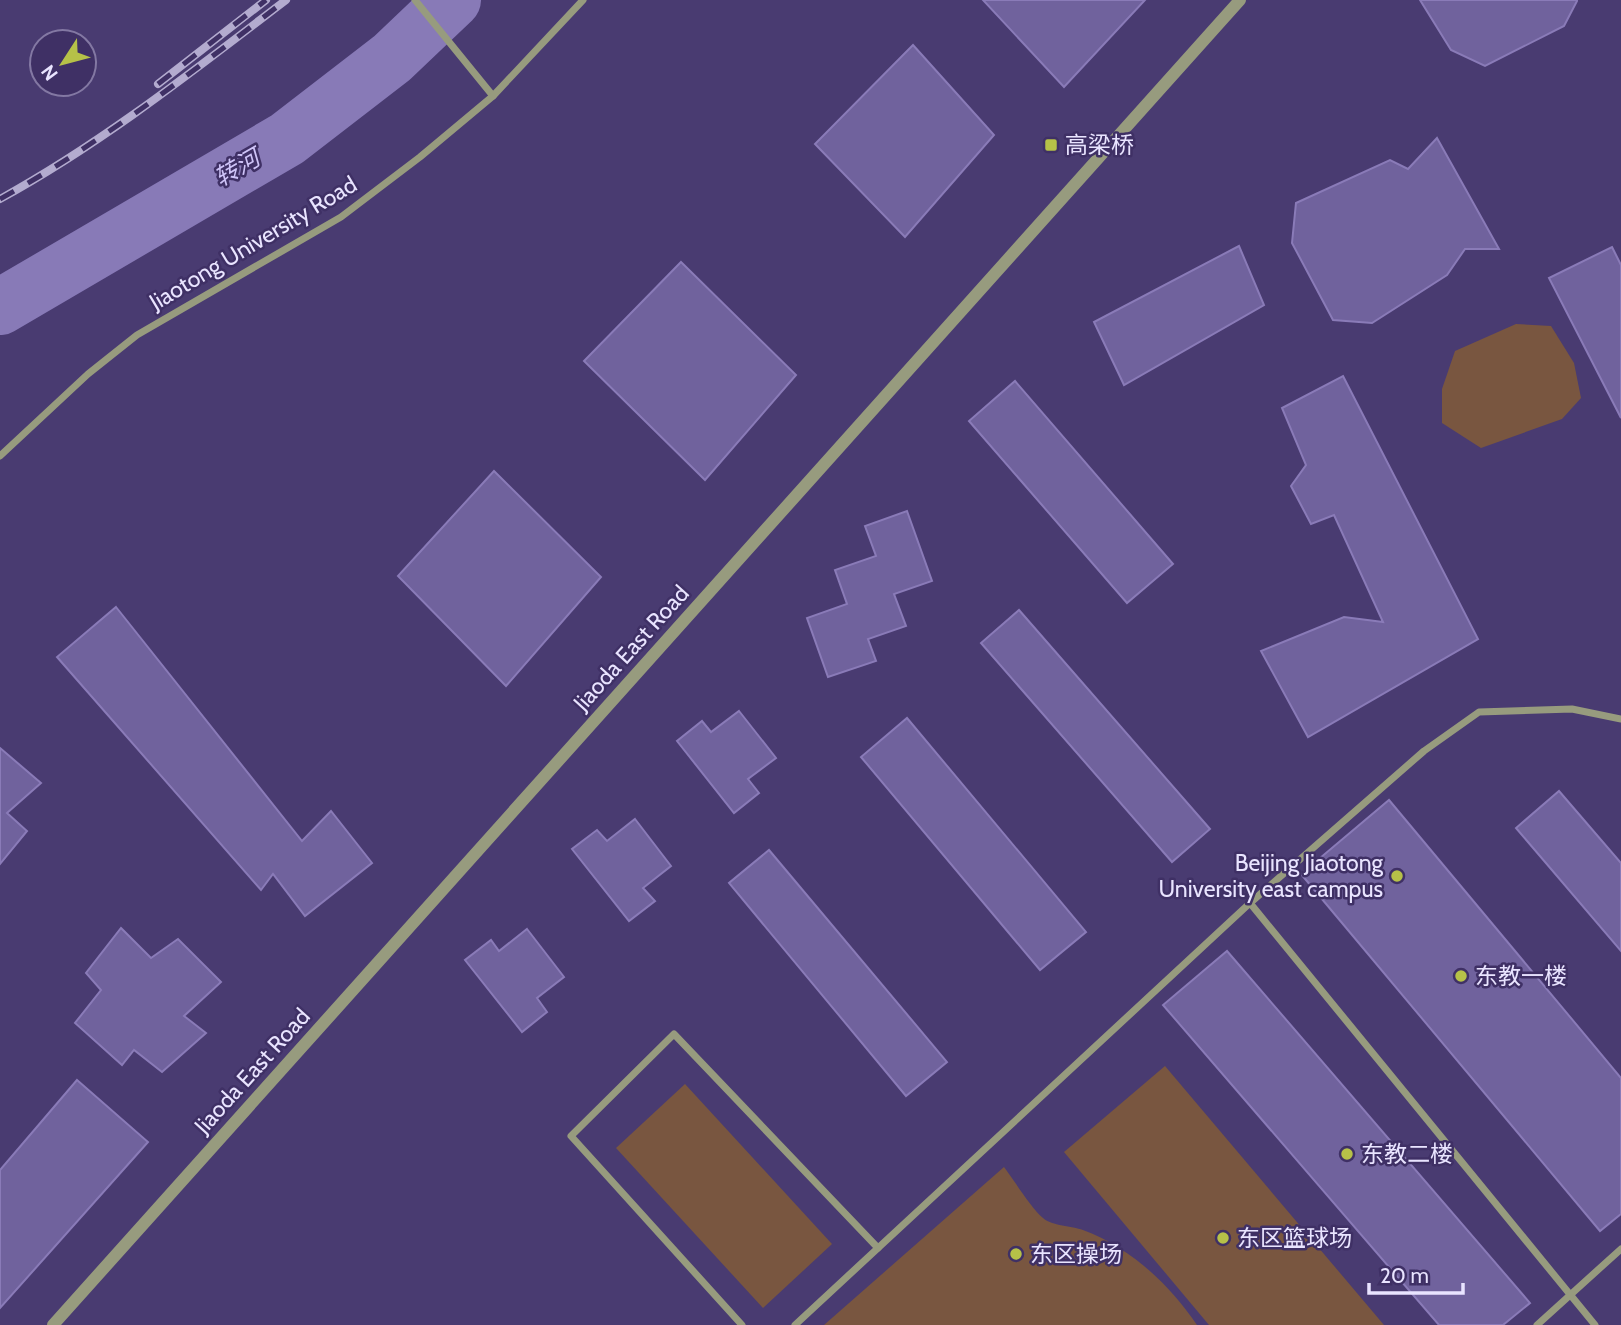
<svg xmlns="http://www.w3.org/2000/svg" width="1621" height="1325" font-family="Cabin,'Noto Sans SC',sans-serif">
<rect width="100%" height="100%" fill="#493b71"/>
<g fill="#795640">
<path d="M1516,324L1551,326L1574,363L1581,398L1562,419L1481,448L1442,423V389L1455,351Z"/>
<path d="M1165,1066L1384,1325H1209L1064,1152Z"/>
<path d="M685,1084L832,1244L763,1308L616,1148Z"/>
<path d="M1004,1167C1014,1180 1031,1208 1043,1218C1052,1226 1072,1226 1083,1230C1131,1248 1169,1284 1197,1325H824Z"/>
</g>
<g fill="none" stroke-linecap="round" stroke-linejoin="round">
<path stroke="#887ab7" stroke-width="56" d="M0,307L287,139L392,58L453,0"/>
</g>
<g fill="#70629d" stroke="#8a7bb8" stroke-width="2">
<path d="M983,0H1145L1064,87Z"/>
<path d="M1420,0H1577V1L1564,26L1485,66L1451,50Z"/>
<path d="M913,45L994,135L905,237L815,144Z"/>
<path d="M1437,138L1499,249H1465L1447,275L1372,323L1333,320L1292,243L1296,203L1390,160L1408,169Z"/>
<path d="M1239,246L1264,305L1124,385L1094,322Z"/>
<path d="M1612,247L1621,265V418L1549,278Z"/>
<path d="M681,262L796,375L705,480L584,361Z"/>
<path d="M1343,376L1478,639L1308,737L1261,651L1344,617L1383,622L1334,515L1311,524L1291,486L1306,465L1282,408Z"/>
<path d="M1015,381L1173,564L1127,603L969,421Z"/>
<path d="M494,471L601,577L506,686L398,576Z"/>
<path d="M907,511L932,581L894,594L906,626L868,639L876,661L828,677L807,618L847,604L835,570L876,556L865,526Z"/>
<path d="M116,607L302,841L331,811L372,863L305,916L273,874L261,890L57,657Z"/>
<path d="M1019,610L1210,829L1172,862L981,643Z"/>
<path d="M739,711L776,758L748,779L759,793L734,813L677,741L702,721L711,732Z"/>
<path d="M907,718L1086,932L1040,970L861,757Z"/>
<path d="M0,748L41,783L7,813L27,831L0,864Z"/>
<path d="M1559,791L1621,863V951L1516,828Z"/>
<path d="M1389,800L1621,1078V1214L1600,1231L1301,874Z"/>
<path d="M635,819L671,866L643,888L655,901L629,921L572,849L597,830L607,841Z"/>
<path d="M769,850L947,1062L906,1096L729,883Z"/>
<path d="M121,928L151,958L178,939L221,982L184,1016L206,1033L162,1072L134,1050L122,1065L75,1023L101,990L86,973Z"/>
<path d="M527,929L564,977L537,998L547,1012L522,1032L465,960L491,940L499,951Z"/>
<path d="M1227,951L1530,1303L1503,1325H1439L1163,1005Z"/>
<path d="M77,1080L148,1142L0,1308V1170Z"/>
</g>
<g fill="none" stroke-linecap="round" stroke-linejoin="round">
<g stroke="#979b7e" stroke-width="7">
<path d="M415,0L493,96"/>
<path d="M0,456L88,374L137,335L341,217L420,157L493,96L583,0"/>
<path d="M1250,903L1595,1325"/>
<path d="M742,1325L571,1136L674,1034L878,1248"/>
<path d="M795,1325L1250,903L1424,751L1479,712L1572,709L1621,719"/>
<path d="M1537,1325L1621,1249"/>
</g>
<path stroke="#979b7e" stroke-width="12" d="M53,1325L1240,0"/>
<g stroke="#b3abcf" stroke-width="8">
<g id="rail">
<path d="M158,84L266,0"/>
<path d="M0,199C102,143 193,71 286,0"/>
</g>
</g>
<use href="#rail" stroke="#3f3065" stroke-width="5" stroke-dasharray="16" stroke-linecap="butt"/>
</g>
<g fill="#b6c148" stroke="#3f3065" stroke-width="2.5">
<rect x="1044" y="138" width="14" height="14" rx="3.5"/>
<circle cx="1397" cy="876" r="7"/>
<circle cx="1461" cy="976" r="7"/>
<circle cx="1347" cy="1154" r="7"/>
<circle cx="1223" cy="1238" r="7"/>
<circle cx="1016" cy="1254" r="7"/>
</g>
<g text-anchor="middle" stroke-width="5" stroke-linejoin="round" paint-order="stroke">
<g font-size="23" fill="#e9e4ff" stroke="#3f3065" text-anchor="start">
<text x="1065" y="153">高梁桥</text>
<text x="1383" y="871" text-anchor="end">Beijing Jiaotong<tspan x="1383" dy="26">University east campus</tspan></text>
<text x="1475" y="984">东教一楼</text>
<text x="1361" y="1162">东教二楼</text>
<text x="1237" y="1246">东区篮球场</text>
<text x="1030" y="1262">东区操场</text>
</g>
<g font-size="23" fill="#e9e4ff" stroke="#3f3065">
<text transform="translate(253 243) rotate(-31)" y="8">Jiaotong University Road</text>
<text transform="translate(631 648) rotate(-48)" y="8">Jiaoda East Road</text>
<text transform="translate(252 1071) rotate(-48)" y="8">Jiaoda East Road</text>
</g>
<g font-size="24" font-style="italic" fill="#cfc4f8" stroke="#3f3065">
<text transform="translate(237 168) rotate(-30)" y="8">转河</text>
</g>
</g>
<g transform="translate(63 63) rotate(234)"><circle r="33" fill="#3f3065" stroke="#8378a3" stroke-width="2"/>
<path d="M0-5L12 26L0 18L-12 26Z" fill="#b6c148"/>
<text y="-10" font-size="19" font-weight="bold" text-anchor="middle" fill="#e9e4ff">N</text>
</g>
<path d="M1369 1283v10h94v-10" fill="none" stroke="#e9e4ff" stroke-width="3.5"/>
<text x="1380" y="1283" font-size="21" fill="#e9e4ff" stroke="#3f3065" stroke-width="5" paint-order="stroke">20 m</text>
</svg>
